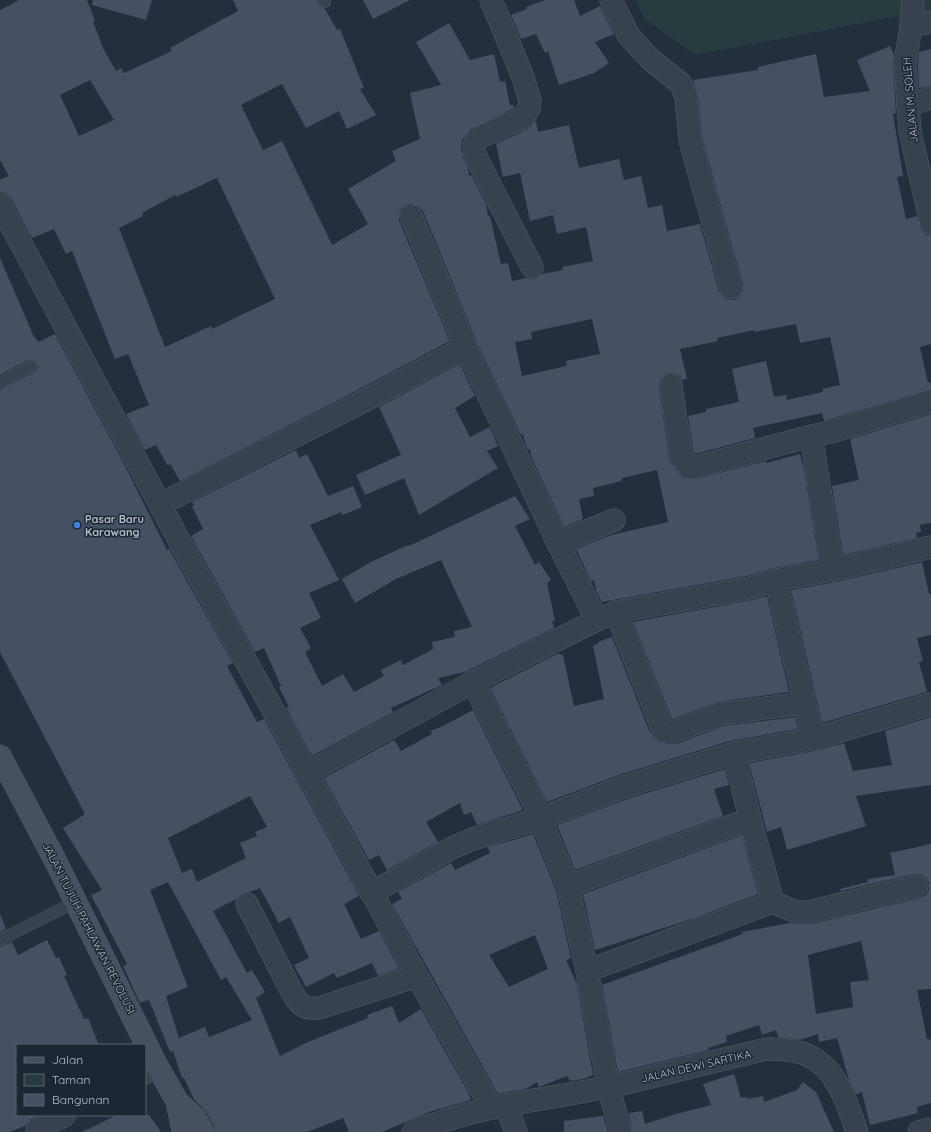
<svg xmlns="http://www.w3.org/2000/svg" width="931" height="1132" font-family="Quicksand,sans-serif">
<rect width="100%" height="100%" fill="#242f3e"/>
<path fill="#263c3f" d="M636,0H931V10L695,55L644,18Z"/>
<g fill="#455162" fill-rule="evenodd">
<path d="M19,0H87L95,21L93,22L104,50L116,71L121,68L124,73L172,51L170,48L238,11L233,0H317L319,5L325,9L337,30L340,29L364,88L360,89L376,115L347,129L339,111L306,128L282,84L241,105L263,150L282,141L332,245L368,224L348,189L396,161L392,151L420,139L410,93L441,85L416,42L449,23L470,60L494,54L500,82L505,81L510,105H513L514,108L471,129L462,140L461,147L463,158L468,168L469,176L471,175L486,204L488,216H490L501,264L508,263L512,281L526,278L531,279L537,278L542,274L563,270L562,267L593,261L586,227L557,234L553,215L530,221L520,173L503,177L496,144L529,128L536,121L538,132L569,125L579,168L619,159L624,180L641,176L648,208L662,205L667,231L700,224L719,291L723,297L728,300H735L740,296L743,291V285L702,138L698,96L693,80L758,70V67L816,54L824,97L870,91L857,60L890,46L894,55L893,64L896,113L893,114L903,176L897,177L906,219L917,216L922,231L927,235H931V344L920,347L928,383L931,382V389L828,420L824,421L822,413L753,428L755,438L695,454L693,451L688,416L706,412V409L739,402L732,369L766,361L774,397L786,395L787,400L823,392L822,389L840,385L830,337L800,343L796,324L754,332V330L717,338L718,341L680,349L687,379L682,380L681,377L676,374L669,373L664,375L660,380L659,386L669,458L671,463L683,478L696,479L766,461V463L800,454L804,469L819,560L774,568L747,576L602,602L596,590L594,580L591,581L576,549L611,535L668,522L657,470L622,478V481L593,488L594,496L579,499L583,519L564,527L531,456L530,449L528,450L525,443L523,434L521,435L477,342L423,211L418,206L412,204L406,205L401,209L399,215V221L450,341L356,391L180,481L170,464L168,466L156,445L145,450L126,414L149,405L128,354L115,359L72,251L66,254L54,229L32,238L11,198L6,193L0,192V180L9,176L0,160V10ZM90,80L114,120L79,136L60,95ZM217,178L275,299L212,329L211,326L165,347L119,228L143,216L142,213L175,195L176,197ZM592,319L600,354L566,361L567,366L522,376L515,342L532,339L531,332Z"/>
<path d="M93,0H152L146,20L92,5Z"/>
<path d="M363,0H410L373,19Z"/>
<path d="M545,0H574L580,16L600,6L614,34L595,42L609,63L594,73L559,85L548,51L545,53L536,34L521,39L511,15L527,9L526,7Z"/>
<path d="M931,49V86L919,88L918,64L919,52Z"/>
<path d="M0,258L34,337H35L38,342L55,334L122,460L167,550L169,549L233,663L227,666L257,722L264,719L359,895V896L344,904L361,939L379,931L399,969L378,976L372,963L337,978L334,973L306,987L294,965L309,958L290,917L279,923L260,888L250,892L242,893L236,899L213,911L247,973L252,970L265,992L256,998L280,1056L308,1042L368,1018L367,1015L392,1006L399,1023L421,1009L468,1092L471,1100L432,1111L382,1132H349L343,1118L307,1132H215L214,1126L206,1112L194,1099L184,1078H182L173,1051L170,1052L149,1000L140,1003L123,966L127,964L91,895L102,890L63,828L85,814L0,652V390L35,372L38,369L39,366L35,360H29L0,375ZM250,796L267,827L255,832L257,836L240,843L246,858L197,882L192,869L182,873L168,838ZM168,882L221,980L226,977L252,1020L209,1037L205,1027L179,1038L166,996L188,987L150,890Z"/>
<path d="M460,364L475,396L455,408L470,437L490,427L498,446L487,451L498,468L419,515L404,478L365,495L356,475L401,455L379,407Z"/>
<path d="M931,414V523L920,525L921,532L916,533L917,538L843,555L832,486L859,480L850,439Z"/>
<path d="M296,450L299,458L307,454L328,496L353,486L362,507L343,515L341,512L310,525L339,580L309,593L321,618L300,628L311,648L305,652L322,686L343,674L354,692L384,676L381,670L401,660L403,665L433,649L432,642L455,637L454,631L472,627L441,560L396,579L355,603L342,579L371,562L408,545L409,546L515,496L530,519L515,526L535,565L539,562L551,580L547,583L555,621H552L554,628L465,672L438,678L442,685L391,708L393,712L312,756L286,708L289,707L279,687L281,686L264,648L255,652L191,536L203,529L192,506L194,505L192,502Z"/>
<path d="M922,562L929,594H931V635L917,638L923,661L919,662L927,692L822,723L791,590L836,582Z"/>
<path d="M767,596L789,692L718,702L672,719L633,622L752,600Z"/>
<path d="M612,637L649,730L654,737L660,742L669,744H677L723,726L795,717L798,729L730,741L622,774L547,802L490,688L559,653L560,655H563L574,706L604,699L593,646L599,643L598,642Z"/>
<path d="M473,710L523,810L477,825L471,812L464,815L460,803L426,822L438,842L387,870L379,855L369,860L324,778L394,740L401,751L432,734L431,731L445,725Z"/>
<path d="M931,717V785L856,796L866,826L787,850L781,827L767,832L749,763L815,751L844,743L853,771L892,765L885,731Z"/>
<path d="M725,769L729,785L714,789L723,816L575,870L557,825L630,798Z"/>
<path d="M533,834L556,890L571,958L566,960L577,984L593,1075L583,1079L570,1081L567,1076L539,1087L537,1082L526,1089L498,1094L392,904L402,899L398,892L451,863L455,870L490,853L488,847ZM535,935L548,969L509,987L489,955Z"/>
<path d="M742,835L758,894L695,918L595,950L583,894Z"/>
<path d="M931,844V989L917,990L927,1039L931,1040V1103L917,1107L918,1113L870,1125L862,1092L856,1094L849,1080L837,1038L819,1042L818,1034L800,1040L778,1037L776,1030L762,1035L759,1025L726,1036L727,1042L708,1048L709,1050L618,1072L602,985L743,934L742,932L790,923L796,924H811L920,898L926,895L929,890V883L926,877L920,874H914L841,891L840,889L868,882V879L895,875L890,853ZM861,941L869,980L850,982L853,1007L816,1014L808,955Z"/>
<path d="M0,914L6,929L0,932Z"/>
<path d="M47,940L56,958L59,957L67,975L64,976L84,1019L88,1018L99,1045H17V1115H39L31,1119L25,1126L9,1132H0V947L12,942L18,955Z"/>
<path d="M734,1074L741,1098L747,1097V1099L763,1096L764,1102L797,1090L803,1082L816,1092L834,1132H633L629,1113L642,1111L645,1124L676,1114L711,1105L703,1084Z"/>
<path d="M117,1115H149L161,1132H82Z"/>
<path d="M603,1116L608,1132H564V1121Z"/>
</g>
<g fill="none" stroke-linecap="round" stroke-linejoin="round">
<g stroke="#565f6c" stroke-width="12">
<g id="service">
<path d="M324,0L325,2"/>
<path d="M0,383L32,366"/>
<path d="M0,940L75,902"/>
</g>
</g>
<g stroke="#565f6c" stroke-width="23">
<g id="minor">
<path d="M491,0L523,77L530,101L529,108L524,117L481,137C473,142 473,147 475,155L532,267"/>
<path d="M611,0L629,36L650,59L681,84L686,97L690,140L731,288"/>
<path d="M911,26L931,22"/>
<path d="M908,105L931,98"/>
<path d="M0,204L181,544L283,728L417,976L491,1107"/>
<path d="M411,216L466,347L558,543L597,620"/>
<path d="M671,385L681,456L689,467H696L811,436L833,570"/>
<path d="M811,436L831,432L931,401"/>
<path d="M161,504L362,402L466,347"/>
<path d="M558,543L614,520"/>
<path d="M776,580L813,739"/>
<path d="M616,612L661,725C664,731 666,732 673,732L720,714L804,703"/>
<path d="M473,682L534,803L568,886L587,971L608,1086L621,1132"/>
<path d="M734,753L750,819L773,902"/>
<path d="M307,773L473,682L597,620L616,612L750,588L776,580L833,570L931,547"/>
<path d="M568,886L750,819"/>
<path d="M371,893L452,848L473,839L541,818L626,786L734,753L813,739L931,704"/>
<path d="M247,904L293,994C301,1007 305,1009 319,1008L417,976"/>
<path d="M587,971L773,902L796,912H808L917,886"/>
<path d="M145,1073L157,1066"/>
<path d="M506,1105L516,1132"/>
<path d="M37,1130L65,1115"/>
</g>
</g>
<g stroke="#565f6c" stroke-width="23">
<g id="tertiary">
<path d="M913,0L911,26L905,63L910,132L931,223"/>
<path d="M413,1132C475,1106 542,1100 608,1087C661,1075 714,1061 767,1049C781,1049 797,1050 809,1056C838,1070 847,1104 857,1132"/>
<path d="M919,1132L931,1129"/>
</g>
</g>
<g stroke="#565f6c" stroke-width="23">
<g id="secondary">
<path d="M0,756L55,860L157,1066L177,1101L195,1118L203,1132"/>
<path d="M177,1101L182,1126L185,1132"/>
</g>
</g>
<use href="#service" stroke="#38414e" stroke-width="11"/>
<use href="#minor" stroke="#38414e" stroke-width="22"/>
<use href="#tertiary" stroke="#38414e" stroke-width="22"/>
<use href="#secondary" stroke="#465061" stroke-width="22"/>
</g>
<circle fill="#3f7fe0" stroke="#1d2633" stroke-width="1.5" cx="77" cy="525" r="4"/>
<g text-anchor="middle" stroke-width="3" stroke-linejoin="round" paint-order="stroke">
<g font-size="11" fill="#b4bcc9" stroke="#1d2633">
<text transform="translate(910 100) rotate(-95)" y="4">JALAN M. SOLEH</text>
<text transform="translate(89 928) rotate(63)" y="4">JALAN TUJUH PAHLAWAN REVOLUSI</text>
<text transform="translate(696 1066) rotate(-13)" y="4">JALAN DEWI SARTIKA</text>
</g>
<g font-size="11" font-weight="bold" fill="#b4bcc9" stroke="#1d2633" text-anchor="start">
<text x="85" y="523">Pasar Baru<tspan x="85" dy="13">Karawang</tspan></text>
</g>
</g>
<rect x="16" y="1044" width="130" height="72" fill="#1d2633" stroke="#59626f"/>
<rect x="24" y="1057" width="20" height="6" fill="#465061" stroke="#59626f"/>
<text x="52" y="1064" font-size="12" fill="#b4bcc9">Jalan</text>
<rect x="24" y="1074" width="20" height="12" fill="#263c3f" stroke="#59626f"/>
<text x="52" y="1084" font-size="12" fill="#b4bcc9">Taman</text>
<rect x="24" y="1094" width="20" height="12" fill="#455162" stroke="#59626f"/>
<text x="52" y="1104" font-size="12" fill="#b4bcc9">Bangunan</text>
</svg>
